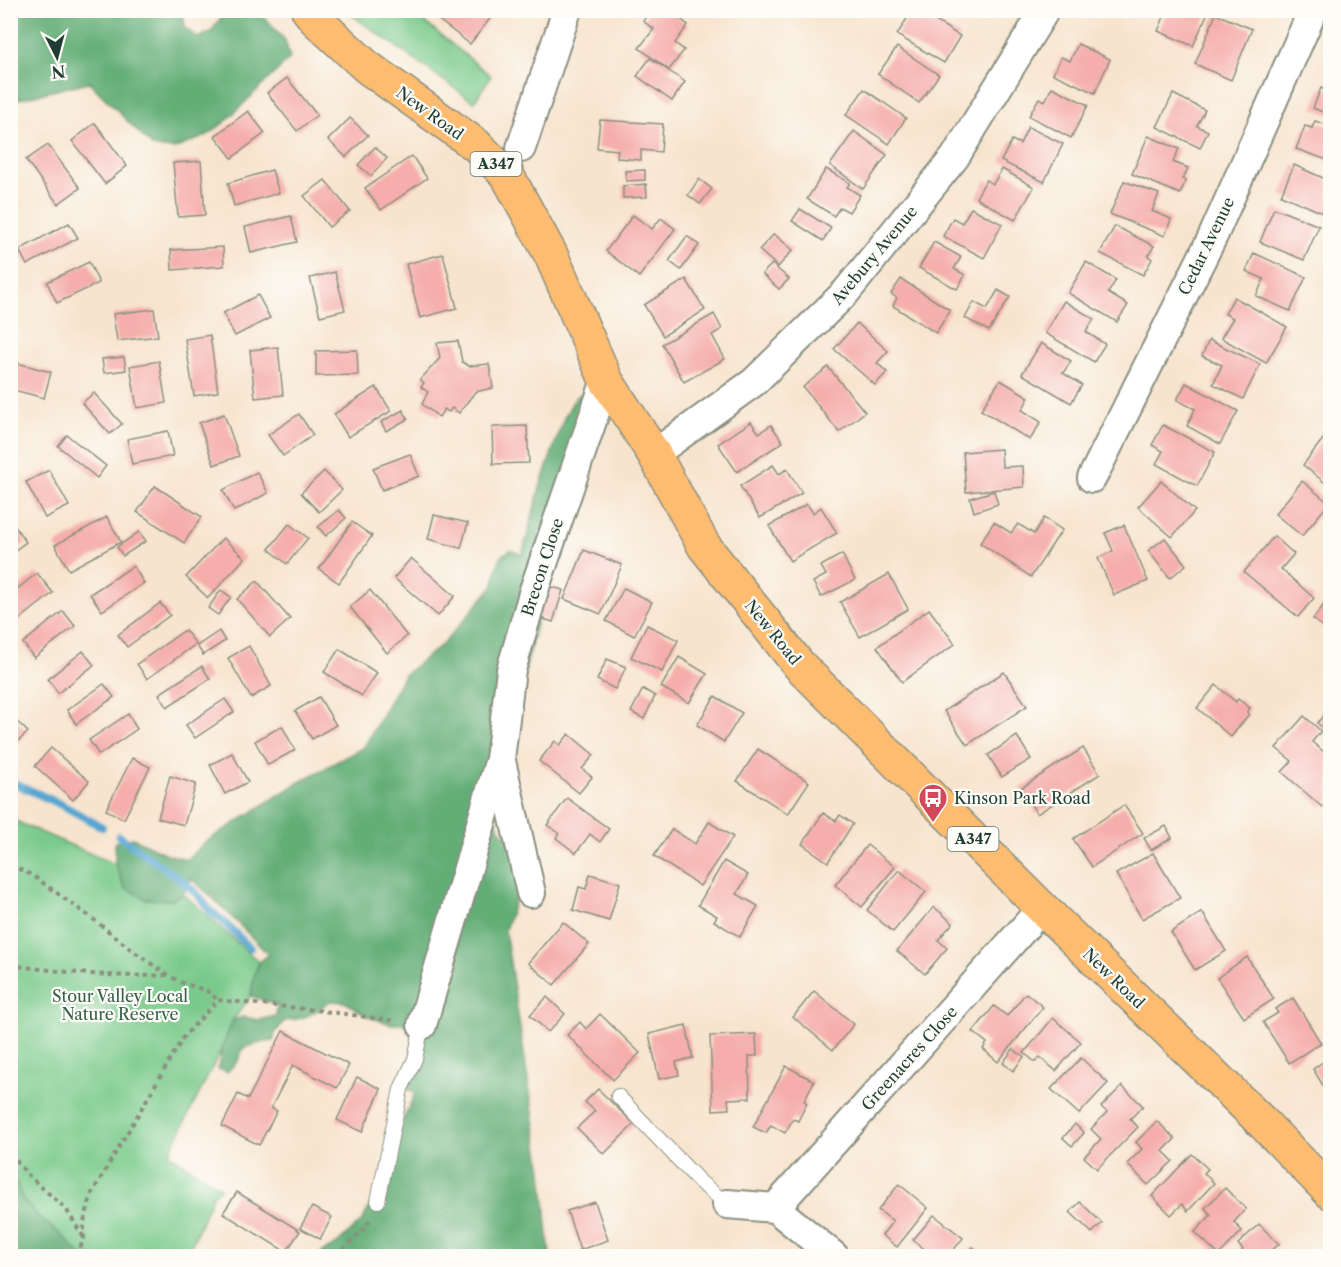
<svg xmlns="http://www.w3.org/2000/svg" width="1341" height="1267" font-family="'Libre Caslon Text',serif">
<rect width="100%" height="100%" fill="#fdfcf7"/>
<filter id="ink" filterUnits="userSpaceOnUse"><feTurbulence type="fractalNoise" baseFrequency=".0167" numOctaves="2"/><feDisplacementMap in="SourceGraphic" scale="12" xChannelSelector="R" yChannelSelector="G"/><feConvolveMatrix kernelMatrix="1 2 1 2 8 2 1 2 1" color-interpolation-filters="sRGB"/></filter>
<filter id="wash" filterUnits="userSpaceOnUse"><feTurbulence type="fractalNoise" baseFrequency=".008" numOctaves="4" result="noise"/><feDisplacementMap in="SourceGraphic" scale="24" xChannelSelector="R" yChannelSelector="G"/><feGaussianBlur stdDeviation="1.35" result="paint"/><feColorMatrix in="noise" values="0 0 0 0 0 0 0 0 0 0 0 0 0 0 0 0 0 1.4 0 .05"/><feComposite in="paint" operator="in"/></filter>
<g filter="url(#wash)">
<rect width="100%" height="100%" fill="#f7e4ce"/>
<g fill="#7aca8b" stroke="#4c8460" stroke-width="1.5">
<path d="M346,11H411L491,76L474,102Z"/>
<path d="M10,818L24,825L115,864L125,888L171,900L183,894L259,962L254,977L251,996L233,1020L221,1050L169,1154L221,1188L213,1194L187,1256H11Z"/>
</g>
<g fill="#63ae77" stroke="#417656" stroke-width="1.5">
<path d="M10,11H183L185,28L198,38L211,32L225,11H256L267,20L285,40L290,58L225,122L206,136L174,149L153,147L89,82L11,101Z"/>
<path d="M584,392L590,396L571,473L493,809L499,829L516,842L522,880L505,930L542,1171L550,1256H319L322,1252L337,1244L362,1221L376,1194L395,1139L415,1093L409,1090L407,1087L416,1019L405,1024H391L369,1017L345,1002L330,1001C313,1014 306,1019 284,1021L275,1033L273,1041L264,1042L243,1048L238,1061L227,1072L218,1069L221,1050L233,1020L243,1017L259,1020L276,1016L277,1005L251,996L254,977L259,962L268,954L211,896L191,879L183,894L171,900L146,899L125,888L115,864V842L133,838L166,854L187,859L204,843L296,784L364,747L404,675L444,643L494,585L497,567L502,555L511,550L522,555L541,484L564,418L575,398Z"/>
<path d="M11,1171L18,1186L23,1200L41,1219L64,1237L81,1256H11Z"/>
</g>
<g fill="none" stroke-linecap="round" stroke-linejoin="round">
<g stroke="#56a6d0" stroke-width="8">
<path d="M10,781L62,805L102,827"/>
<path d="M119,836L185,883L200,897L209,910L222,920L250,948"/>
</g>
</g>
<g id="blocks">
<g fill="#f5aeab">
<path d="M434,10H485L492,16L470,44L431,14Z"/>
<path d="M650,10H669L688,25L675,43L684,50L669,70L639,48L654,29L643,21Z"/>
<path d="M912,10H918L960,36L944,63L897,35Z"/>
<path d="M925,10H945L940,19Z"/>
<path d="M1167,10H1209L1193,46L1158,31Z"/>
<path d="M1216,14L1252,29L1231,80L1195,64Z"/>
<path d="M1078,44L1110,59L1095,93L1053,74L1061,57L1070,61Z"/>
<path d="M897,47L939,75L919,103L878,74Z"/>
<path d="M650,58L685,82L672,101L637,76Z"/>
<path d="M287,78L317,115L297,131L267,93Z"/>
<path d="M1330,86V115L1313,108L1321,88L1328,91Z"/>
<path d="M1052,87L1088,105L1071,138L1029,116L1039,98L1045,101Z"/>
<path d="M864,89L906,118L889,144L846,115Z"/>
<path d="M1173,94L1205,110L1197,126L1208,131L1200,148L1157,127Z"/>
<path d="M248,111L265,133L232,158L215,136Z"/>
<path d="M350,118L368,135L346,157L328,140Z"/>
<path d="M600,120L663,124L661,152L641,150V160L617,158L618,150L597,148Z"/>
<path d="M1315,121L1330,126V161L1296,149L1305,126L1312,128Z"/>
<path d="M95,123L127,166L105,184L72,141Z"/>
<path d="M1028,127L1063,144L1044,182L1001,161L1012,140L1020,144Z"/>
<path d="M854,131L887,155L863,189L830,165Z"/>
<path d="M1148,136L1179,149L1173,162L1188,168L1183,179L1186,180L1180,194L1132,174Z"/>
<path d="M48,145L80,188L58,204L26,160Z"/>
<path d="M375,147L387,158L371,176L358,165Z"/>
<path d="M412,156L427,178L381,210L365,188Z"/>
<path d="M201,161L205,215L178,217L173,163Z"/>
<path d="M1294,165L1330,181V193L1328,198L1330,199V216L1281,195Z"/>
<path d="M826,169L850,183L847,187L860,195L849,212L840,207L834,216L807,199Z"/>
<path d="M1002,169L1034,187L1015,220L976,198L986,180L993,184Z"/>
<path d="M272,170L279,193L234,206L228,183Z"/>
<path d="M645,170V180L626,181L625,171Z"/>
<path d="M699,179L712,189L700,204L688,195Z"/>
<path d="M325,180L350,211L329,227L304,196Z"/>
<path d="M1124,181L1159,194L1152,211L1171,219L1165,236L1110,214Z"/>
<path d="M646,184L647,197L623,198V186Z"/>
<path d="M971,208L1002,224L984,258L943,236L953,218L962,223Z"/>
<path d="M1274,208L1319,226L1304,260L1260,242Z"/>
<path d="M800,209L831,228L823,241L792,221Z"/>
<path d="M633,215L652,229L661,218L675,229L639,277L606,251Z"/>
<path d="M291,216L297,242L251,253L245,227Z"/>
<path d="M69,223L78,238L27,265L19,250Z"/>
<path d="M1115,226L1154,246L1148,256L1152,259L1143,275L1100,253Z"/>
<path d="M774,234L793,250L778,267L759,250Z"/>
<path d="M687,236L699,245L681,270L669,261Z"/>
<path d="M934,242L961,257L954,269L965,275L957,289L919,268Z"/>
<path d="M223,247L224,266L172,270L171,250Z"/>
<path d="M1254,253L1306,277L1290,311L1256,296L1264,279L1246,271Z"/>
<path d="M443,254L457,308L420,318L406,264Z"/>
<path d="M89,262L99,283L57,303L47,282Z"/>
<path d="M1086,262L1116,280L1108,293L1128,305L1117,322L1068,293Z"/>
<path d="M772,264L789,279L779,289L762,274Z"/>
<path d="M335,272L345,310L320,316L310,278Z"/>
<path d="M686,279L705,310L663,336L644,305Z"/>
<path d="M901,279L950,310L936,333L893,306L897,298L891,294Z"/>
<path d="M998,290L1010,297L989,331L965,318L974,302L987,309Z"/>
<path d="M258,295L270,318L235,336L223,313Z"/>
<path d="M1234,297L1287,327L1266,363L1221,338L1233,318L1225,314Z"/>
<path d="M1064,301L1094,319L1086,332L1105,344L1094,362L1045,333Z"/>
<path d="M154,309L158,336L117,341L113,314Z"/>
<path d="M714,314L722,329L712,335L725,359L684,382L662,344Z"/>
<path d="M857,323L888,351L877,363L887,372L875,385L834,349Z"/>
<path d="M210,335L218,392L194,396L185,339Z"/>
<path d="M1209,340L1260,364L1243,399L1213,384L1222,365L1202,356Z"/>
<path d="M458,341L462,362L469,366L489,364L493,388L475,392L459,413L452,408L449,412L444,409L439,417L422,404L428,392L421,387L424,383L420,380L440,358L437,343Z"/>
<path d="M1041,343L1071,361L1063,373L1082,385L1071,403L1022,374Z"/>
<path d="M278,347L283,395L255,398L250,350Z"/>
<path d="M357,350L358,375L316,376V351Z"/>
<path d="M124,357L126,370L104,373L102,359Z"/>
<path d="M10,361L51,372L44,398L10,389Z"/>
<path d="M159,361L166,403L137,408L130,366Z"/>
<path d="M828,367L865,412L839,432L803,387Z"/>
<path d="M1000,380L1029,397L1022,410L1041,422L1030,440L981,410Z"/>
<path d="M1186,383L1238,411L1220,444L1187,426L1195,409L1177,400Z"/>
<path d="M376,387L391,411L348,437L334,414Z"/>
<path d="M94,393L122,424L110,434L82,403Z"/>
<path d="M403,410L408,419L386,431L381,422Z"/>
<path d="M224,414L239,456L214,465L199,423Z"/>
<path d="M299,414L313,435L283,456L268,435Z"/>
<path d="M751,422L759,433L771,425L783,442L737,472L718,444Z"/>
<path d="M1163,425L1215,452L1197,486L1156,464L1163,451L1152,445Z"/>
<path d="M527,426L529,463L493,464L492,427Z"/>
<path d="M1330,430V483L1329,486L1303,465Z"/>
<path d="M168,431L173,456L132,464L127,439Z"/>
<path d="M67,435L106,466L97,478L58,446Z"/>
<path d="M1001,449L1002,467L1023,466L1024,487L966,492L963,452Z"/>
<path d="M410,454L419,476L382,490L373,468Z"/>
<path d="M773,465L779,474L787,469L802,493L760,518L740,486Z"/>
<path d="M49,470L69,506L45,518L26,482Z"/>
<path d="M324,471L342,490L319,512L301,493Z"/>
<path d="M257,472L268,493L234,511L223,490Z"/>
<path d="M1161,481L1195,511L1172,537L1138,507Z"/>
<path d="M1302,481L1329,503L1302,536L1275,514Z"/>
<path d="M155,486L202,517L184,543L137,512Z"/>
<path d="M994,491L998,504L974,512L970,498Z"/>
<path d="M807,504L813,513L821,507L837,533L790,561L769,526Z"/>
<path d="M339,510L346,518L326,536L318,527Z"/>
<path d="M434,515L468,523L461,548L428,539Z"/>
<path d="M107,517L121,542L69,570L55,545Z"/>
<path d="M1044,518L1062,530L1031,577L980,543L994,522L1011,533L1018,524L1034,534Z"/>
<path d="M10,520L26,542L11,553L10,551Z"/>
<path d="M352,522L372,536L339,583L319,569Z"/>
<path d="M289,524L308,538L287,564L269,549Z"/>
<path d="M1124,525L1148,581L1114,595L1098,558L1113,551L1105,533Z"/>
<path d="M139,532L146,541L123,556L117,547Z"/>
<path d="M1274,536L1294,554L1281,569L1314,598L1298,617L1244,572Z"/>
<path d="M223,538L245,558L208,598L186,577Z"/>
<path d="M1165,538L1186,565L1170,578L1148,551Z"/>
<path d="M584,550L622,565L601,614L564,599Z"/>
<path d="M842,554L855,580L821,597L813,582L826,575L821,566Z"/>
<path d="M411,558L455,596L438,616L394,578Z"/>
<path d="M133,566L144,583L102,611L90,594Z"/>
<path d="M37,573L53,593L10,627V595Z"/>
<path d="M889,574L908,609L860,637L840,602Z"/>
<path d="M257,581L290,619L270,637L237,599Z"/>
<path d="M545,585L563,590L553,622L535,616Z"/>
<path d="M624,588L652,602L634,636L606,621Z"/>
<path d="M221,590L231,597L218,615L208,608Z"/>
<path d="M370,590L407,636L387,653L350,607Z"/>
<path d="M1330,597V633L1313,619Z"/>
<path d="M160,603L170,615L127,647L118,635Z"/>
<path d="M929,609L955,644L902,682L877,647Z"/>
<path d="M63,611L75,626L34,658L23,643Z"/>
<path d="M647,625L678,640L662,672L631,657Z"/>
<path d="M185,630L196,644L147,679L137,664Z"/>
<path d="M219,631L225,641L203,655L197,646Z"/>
<path d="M249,646L271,686L251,698L228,658Z"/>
<path d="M339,649L377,673L362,696L324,672Z"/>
<path d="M83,651L94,665L58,693L48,679Z"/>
<path d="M679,657L707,674L689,703L661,687Z"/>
<path d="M607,659L626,667L615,689L597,680Z"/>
<path d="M202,666L210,679L167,707L159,694Z"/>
<path d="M1004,672L1027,706L967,745L944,711Z"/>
<path d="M104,684L114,697L76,724L67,710Z"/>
<path d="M1216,685L1236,702L1238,699L1250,708L1247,712L1249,714L1231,737L1197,708Z"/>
<path d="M643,689L655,696L644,719L631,712Z"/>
<path d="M715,696L742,713L724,742L697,725Z"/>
<path d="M319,697L336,725L312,739L295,711Z"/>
<path d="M225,699L234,712L195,738L186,725Z"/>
<path d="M1330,708V734L1317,723Z"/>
<path d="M128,714L137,729L99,755L89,740Z"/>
<path d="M10,715L28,732L10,749Z"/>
<path d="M1304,716L1321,731L1312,742L1330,757V798L1322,807L1282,772L1292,761L1276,748Z"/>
<path d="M282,726L295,750L268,765L255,741Z"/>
<path d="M569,734L594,755L582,769L592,777L579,793L539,761L555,741L560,745Z"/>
<path d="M1017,736L1031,759L1002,777L988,755Z"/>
<path d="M51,748L89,781L73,800L35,766Z"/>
<path d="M1083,748L1100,774L1037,814L1021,788Z"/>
<path d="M758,749L809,782L788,814L737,781Z"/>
<path d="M232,753L248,782L225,794L210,765Z"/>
<path d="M132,758L150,767L124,819L106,810Z"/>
<path d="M170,776L196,784L184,825L158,818Z"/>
<path d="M567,798L609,829L600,842L590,834L576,853L556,838L559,833L547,825Z"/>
<path d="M1124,805L1143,833L1092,867L1073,839Z"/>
<path d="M823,813L836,821L840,815L853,824L828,862L802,844Z"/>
<path d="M709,822L733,837L700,886L654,856L672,829L695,844Z"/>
<path d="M1166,826L1172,838L1151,850L1144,838Z"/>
<path d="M867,845L895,867L862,907L835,885Z"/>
<path d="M1153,853L1180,898L1142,919L1116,874Z"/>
<path d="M724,861L748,875L737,894L758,906L740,937L714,921L717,916L698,905Z"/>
<path d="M899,870L926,892L893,932L867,910Z"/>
<path d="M590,874L620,883L609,921L573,910L579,887L586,889Z"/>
<path d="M934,907L953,923L938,940L947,948L925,974L897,951Z"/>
<path d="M1202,912L1226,951L1195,970L1171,932Z"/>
<path d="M563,922L589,944L554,985L528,963Z"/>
<path d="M1247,957L1274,999L1244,1018L1217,978Z"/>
<path d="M814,991L854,1024L833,1050L793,1017Z"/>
<path d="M1026,993L1043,1007L998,1062L983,1049L987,1043L973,1032L994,1006L1007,1016Z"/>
<path d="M547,997L565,1014L548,1032L530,1015Z"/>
<path d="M1293,998L1321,1043L1289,1063L1263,1022L1278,1013L1275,1009Z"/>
<path d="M600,1014L640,1053L613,1080L567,1035L580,1022L586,1029Z"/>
<path d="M1053,1018L1081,1042L1056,1071L1040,1057L1035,1062L1024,1053Z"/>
<path d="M686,1025L693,1058L676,1062L679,1075L659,1079L649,1034Z"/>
<path d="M283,1031L349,1065L337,1088L293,1065L271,1108L277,1111L259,1145L222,1126L238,1094L248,1099Z"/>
<path d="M756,1034L757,1056H749L750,1098L728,1099L729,1109L713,1110L710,1036Z"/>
<path d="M1013,1049L1024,1057L1013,1071L1003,1063Z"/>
<path d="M1330,1057V1097L1313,1069Z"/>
<path d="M1081,1058L1108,1083L1079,1114L1051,1089Z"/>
<path d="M786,1066L814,1081L804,1101L807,1103L798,1121L793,1119L785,1133L771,1125L766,1133L753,1127Z"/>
<path d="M357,1077L381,1089L362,1132L337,1120Z"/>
<path d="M1122,1086L1143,1106L1130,1119L1138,1127L1097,1169L1084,1157L1101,1139L1091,1129L1107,1112L1101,1107Z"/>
<path d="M598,1089L634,1124L604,1154L577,1128L595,1111L585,1102Z"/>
<path d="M1157,1121L1175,1139L1163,1151L1173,1161L1148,1185L1127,1164L1142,1149L1136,1142Z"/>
<path d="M1075,1124L1084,1133L1072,1146L1063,1138Z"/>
<path d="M1192,1154L1208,1169L1204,1173L1214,1183L1188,1211L1182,1204L1171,1215L1152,1196Z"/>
<path d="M899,1184L928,1208L897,1247L882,1235L893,1221L878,1210Z"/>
<path d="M1225,1188L1246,1209L1234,1222L1242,1231L1219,1255L1195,1232L1211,1215L1205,1208Z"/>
<path d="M237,1192L300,1231L286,1252L223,1213Z"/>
<path d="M595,1202L608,1240L580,1250L567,1211Z"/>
<path d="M1080,1202L1102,1223L1092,1233L1070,1212Z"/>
<path d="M312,1207L332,1217L320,1239L300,1228Z"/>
<path d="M934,1215L963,1238L949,1256H924L928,1252L913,1240Z"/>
<path d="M1259,1224L1279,1244L1267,1255L1268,1256H1236L1243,1250L1238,1244Z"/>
<path d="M973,1247L986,1256H965Z"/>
</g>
</g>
</g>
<g filter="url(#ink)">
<use href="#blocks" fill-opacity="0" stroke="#8b9081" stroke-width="1.5"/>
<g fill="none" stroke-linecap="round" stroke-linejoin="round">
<g stroke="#8b9081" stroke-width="16">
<g id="lane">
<path d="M618,1096L700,1182L727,1204"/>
<path d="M378,1201L401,1089L415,1059L422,1025"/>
</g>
</g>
<g stroke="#8b9081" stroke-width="32">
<g id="street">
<path d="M521,148L567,10"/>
<path d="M654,454L754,382L846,292L955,157L1042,15L1043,10"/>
<path d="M1092,478L1213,236L1313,10"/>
<path d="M501,761L531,893"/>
<path d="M422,1025L500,759L511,670L534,590L606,380"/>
<path d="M727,1204L775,1208"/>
<path d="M834,1256L775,1208L1042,908"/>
</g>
</g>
<g stroke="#8b9081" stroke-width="36">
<path id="primary" d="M308,10L316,20L367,67L476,145L507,175L551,255L606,380L654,454L704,546L799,665L1042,908L1263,1123L1330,1192"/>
</g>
<g stroke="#8b9081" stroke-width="4" stroke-dasharray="4.5 4.5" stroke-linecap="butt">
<path d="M10,865L32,875L97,922L133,951L168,975L180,982L207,991L218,1000"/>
<path d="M10,965C62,972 115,978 168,975"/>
<path d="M10,1153L29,1176L66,1209L84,1238"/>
<path d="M77,1256L84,1238V1222L92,1193L184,1036L218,1000L316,1010L396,1021"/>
<path d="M336,1256L366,1227L370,1219"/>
</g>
<use href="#lane" stroke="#fff" stroke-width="14"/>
<use href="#street" stroke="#fff" stroke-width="28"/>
<use href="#primary" stroke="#febc70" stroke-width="33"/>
</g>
</g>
<defs>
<g id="bus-pin" transform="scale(1.5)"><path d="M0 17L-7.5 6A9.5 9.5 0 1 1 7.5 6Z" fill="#d1495b" stroke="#fdfcf7"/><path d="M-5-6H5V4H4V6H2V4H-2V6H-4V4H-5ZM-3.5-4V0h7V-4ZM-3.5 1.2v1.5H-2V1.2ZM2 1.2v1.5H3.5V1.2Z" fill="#fff"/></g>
</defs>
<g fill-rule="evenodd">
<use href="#bus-pin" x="933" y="798"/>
</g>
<g text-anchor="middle" stroke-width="4.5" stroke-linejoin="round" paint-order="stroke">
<g fill="#fdfcf7" stroke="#62766e" stroke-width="1.5">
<rect x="470.5" y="152" width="51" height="24" rx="4.5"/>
<rect x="947.5" y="827" width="51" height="24" rx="4.5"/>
</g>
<g font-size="15" font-weight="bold" fill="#1f3d34">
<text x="496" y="169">A347</text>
<text x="973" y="844">A347</text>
</g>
<g font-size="16" fill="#1f3d34" stroke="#fdfcf7">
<text transform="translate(430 113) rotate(36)" y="6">New Road</text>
<text transform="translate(1206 246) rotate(-64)" y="6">Cedar Avenue</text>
<text transform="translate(874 255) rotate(-50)" y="6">Avebury Avenue</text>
<text transform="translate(542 567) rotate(-72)" y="6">Brecon Close</text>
<text transform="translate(773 632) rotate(51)" y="6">New Road</text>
<text transform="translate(1114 978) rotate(44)" y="6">New Road</text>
<text transform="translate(909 1058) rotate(-48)" y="6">Greenacres Close</text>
</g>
<g font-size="16" fill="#1f3d34" stroke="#fdfcf7" text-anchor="start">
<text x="954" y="804">Kinson Park Road</text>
</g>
<g font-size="16" fill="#36604a" stroke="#fdfcf7">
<text x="120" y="1002">Stour Valley Local<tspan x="120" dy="18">Nature Reserve</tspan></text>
</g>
</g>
<rect width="1341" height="1267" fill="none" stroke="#fdfcf7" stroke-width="36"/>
<g transform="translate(57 57) rotate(174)" stroke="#fdfcf7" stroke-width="4.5" paint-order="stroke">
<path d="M0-4.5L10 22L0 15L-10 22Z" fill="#1f3d34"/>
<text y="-9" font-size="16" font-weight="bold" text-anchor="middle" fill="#1f3d34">N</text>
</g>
</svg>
